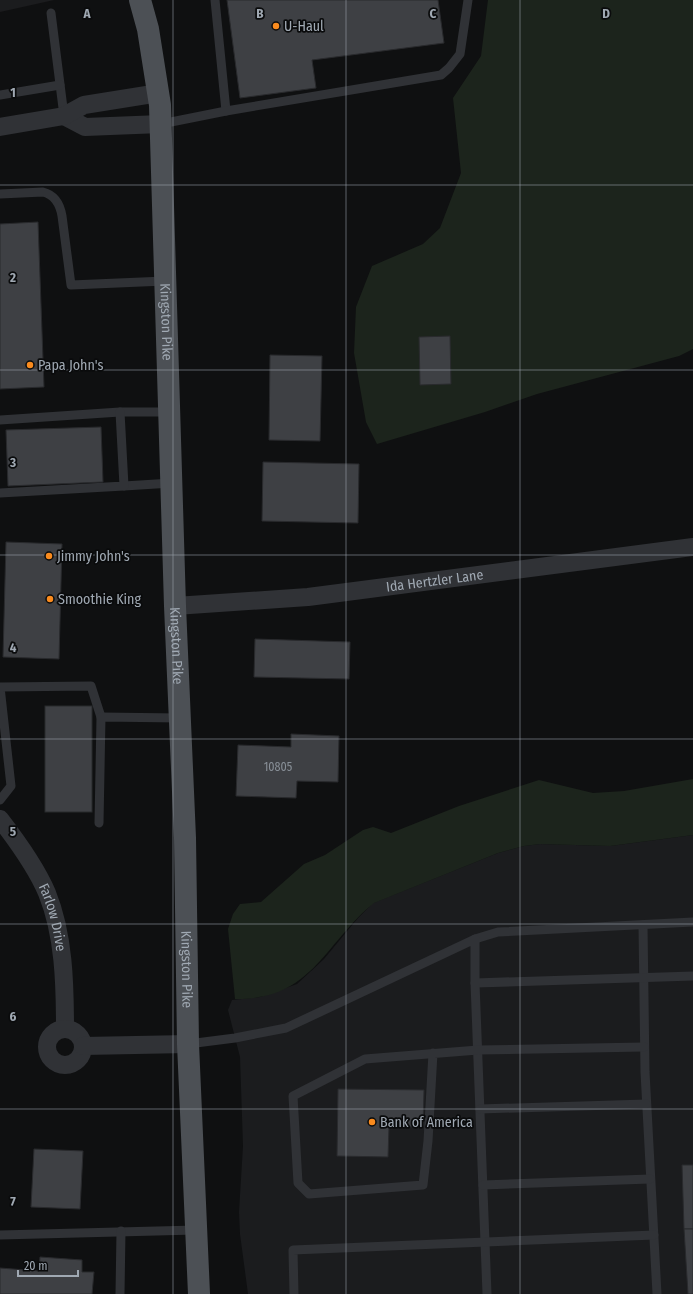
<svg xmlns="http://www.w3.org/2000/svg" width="693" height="1294" font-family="'Fira Sans Condensed',sans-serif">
<rect width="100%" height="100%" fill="#0f1011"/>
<g fill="#1b1c1e">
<path d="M0,0H54L0,12Z"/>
<path d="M693,835V1294H248L240,1234L239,1212L243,1146L240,1057L228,1010L232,1000L260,997L297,984L324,959L358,918L373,903L498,853L524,846L540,844L610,846Z"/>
</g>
<g fill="#1c241c">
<path d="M488,0H693V349L679,356L537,394L485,412L377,444L366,422L354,353L356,307L372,266L423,244L440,228L461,173L453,98L481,56Z"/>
<path d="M693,779V835L610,846L540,844L524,846L498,853L374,903C324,943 313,1000 235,999L228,929L233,914L240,904L261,902L304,864L325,855L363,830L373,827L391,833L459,806L539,780L593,793L624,791Z"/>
</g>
<g fill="#3e4044" stroke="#292a2d">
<path d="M227,0H438L444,43L312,60L316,88L240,98Z"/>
<path d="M38,222L44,387L0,389V224Z"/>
<path d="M450,336L451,384L420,385L419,337Z"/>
<path d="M270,355L322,356L320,441L269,440Z"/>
<path d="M101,427L103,482L8,486L6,430Z"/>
<path d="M263,462L359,464L358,523L262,521Z"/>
<path d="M6,542L62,544L59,659L3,657Z"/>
<path d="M255,639L350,642L349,679L254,677Z"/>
<rect x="45" y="706" width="47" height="106"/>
<path d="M291,734L339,736L338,782L297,781L296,798L236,796L238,745L291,747Z"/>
<path d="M338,1089L424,1090L423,1127H389L388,1157L337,1156Z"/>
<path d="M34,1149L83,1151L80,1209L31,1207Z"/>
<path d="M682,1165H693V1229H684Z"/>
<path d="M684,1229H693V1294H688Z"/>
<path d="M40,1257L82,1260V1272H94L92,1294H0V1268L39,1271Z"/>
</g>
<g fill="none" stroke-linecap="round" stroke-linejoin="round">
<g stroke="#303236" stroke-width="9">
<path d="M215,0L226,111"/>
<path d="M51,13L64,116"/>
<path d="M0,95L60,85"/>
<path d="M161,124L226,111L441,75L449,68L460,54L468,0"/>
<path d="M0,194L43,192C55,195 60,204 62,216L71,285L165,281"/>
<path d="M0,420L120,412H170"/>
<path d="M124,486L172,483"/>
<path d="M0,493L124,486L120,412"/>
<path d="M0,800L11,786L0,687L91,686L101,717"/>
<path d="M99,823L101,717L180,718"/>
<path d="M643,925L645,1072L657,1294"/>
<path d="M475,939L498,932L693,922"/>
<path d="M475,983L693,976"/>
<path d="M188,1044L235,1038L286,1028L475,939V983L487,1294"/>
<path d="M433,1053L428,1141L423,1185L309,1194L298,1183L293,1096L365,1059L478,1050L644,1047"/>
<path d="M480,1109L646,1104"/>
<path d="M483,1185L650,1179"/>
<path d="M0,1235L196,1230"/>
<path d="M120,1294L121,1231"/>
<path d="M294,1294L293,1250L654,1235"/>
</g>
<g stroke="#303236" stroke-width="18">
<path d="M64,116L85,127L161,124"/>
<path d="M0,127L64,116L84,105L159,93"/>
<path id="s1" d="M175,606L308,597L693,547"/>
<path id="s2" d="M0,819C17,841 36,867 47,893C64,935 65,984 65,1029"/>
<circle cx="65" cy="1047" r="18"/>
<path d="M83,1046L188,1044"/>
</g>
<path stroke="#4c5055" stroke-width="22" id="s3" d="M140,0L148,29L160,105L175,606L185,838L188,1044L199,1294"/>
</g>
<path fill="none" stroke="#a0a9b3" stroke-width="1" stroke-opacity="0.55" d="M173,0V1294M346,0V1294M520,0V1294M0,185H693M0,370H693M0,555H693M0,739H693M0,924H693M0,1109H693"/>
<g fill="#fa8b1e" stroke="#0a0b0c" stroke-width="1.5">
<circle cx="276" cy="26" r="4"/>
<circle cx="30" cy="365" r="4"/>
<circle cx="49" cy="556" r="4"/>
<circle cx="50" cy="599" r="4"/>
<circle cx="372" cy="1122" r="4"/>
</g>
<g text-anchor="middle" stroke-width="3.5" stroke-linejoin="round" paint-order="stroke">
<g font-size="12" fill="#888f97">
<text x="278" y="771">10805</text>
</g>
<g font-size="14" fill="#a0a9b3" stroke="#0a0b0c" text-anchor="start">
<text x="284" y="31">U-Haul</text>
<text x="38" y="370">Papa John's</text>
<text x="57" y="561">Jimmy John's</text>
<text x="58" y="604">Smoothie King</text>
<text x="380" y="1127">Bank of America</text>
</g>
<g font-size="14" fill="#a0a9b3" stroke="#0a0b0c">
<text dy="5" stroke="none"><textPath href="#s3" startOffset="324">Kingston Pike</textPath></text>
<text dy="5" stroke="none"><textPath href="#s1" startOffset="261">Ida Hertzler Lane</textPath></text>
<text dy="5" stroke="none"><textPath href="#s3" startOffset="648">Kingston Pike</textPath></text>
<text dy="5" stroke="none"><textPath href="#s2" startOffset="113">Farlow Drive</textPath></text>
<text dy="5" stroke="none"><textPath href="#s3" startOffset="972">Kingston Pike</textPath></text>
</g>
</g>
<g font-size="13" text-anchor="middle" font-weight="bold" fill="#a0a9b3" stroke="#0a0b0c" stroke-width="3.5" stroke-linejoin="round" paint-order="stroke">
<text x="87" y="18">A</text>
<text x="260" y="18">B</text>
<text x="433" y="18">C</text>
<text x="606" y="18">D</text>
<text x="13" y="97">1</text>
<text x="13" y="282">2</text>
<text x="13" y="467">3</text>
<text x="13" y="652">4</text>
<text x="13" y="836">5</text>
<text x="13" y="1021">6</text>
<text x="13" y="1206">7</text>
</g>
<path d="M18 1270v6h60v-6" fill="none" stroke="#a0a9b3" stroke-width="2"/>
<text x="24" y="1270" font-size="12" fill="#a0a9b3" stroke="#0a0b0c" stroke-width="3" paint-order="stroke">20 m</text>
</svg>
